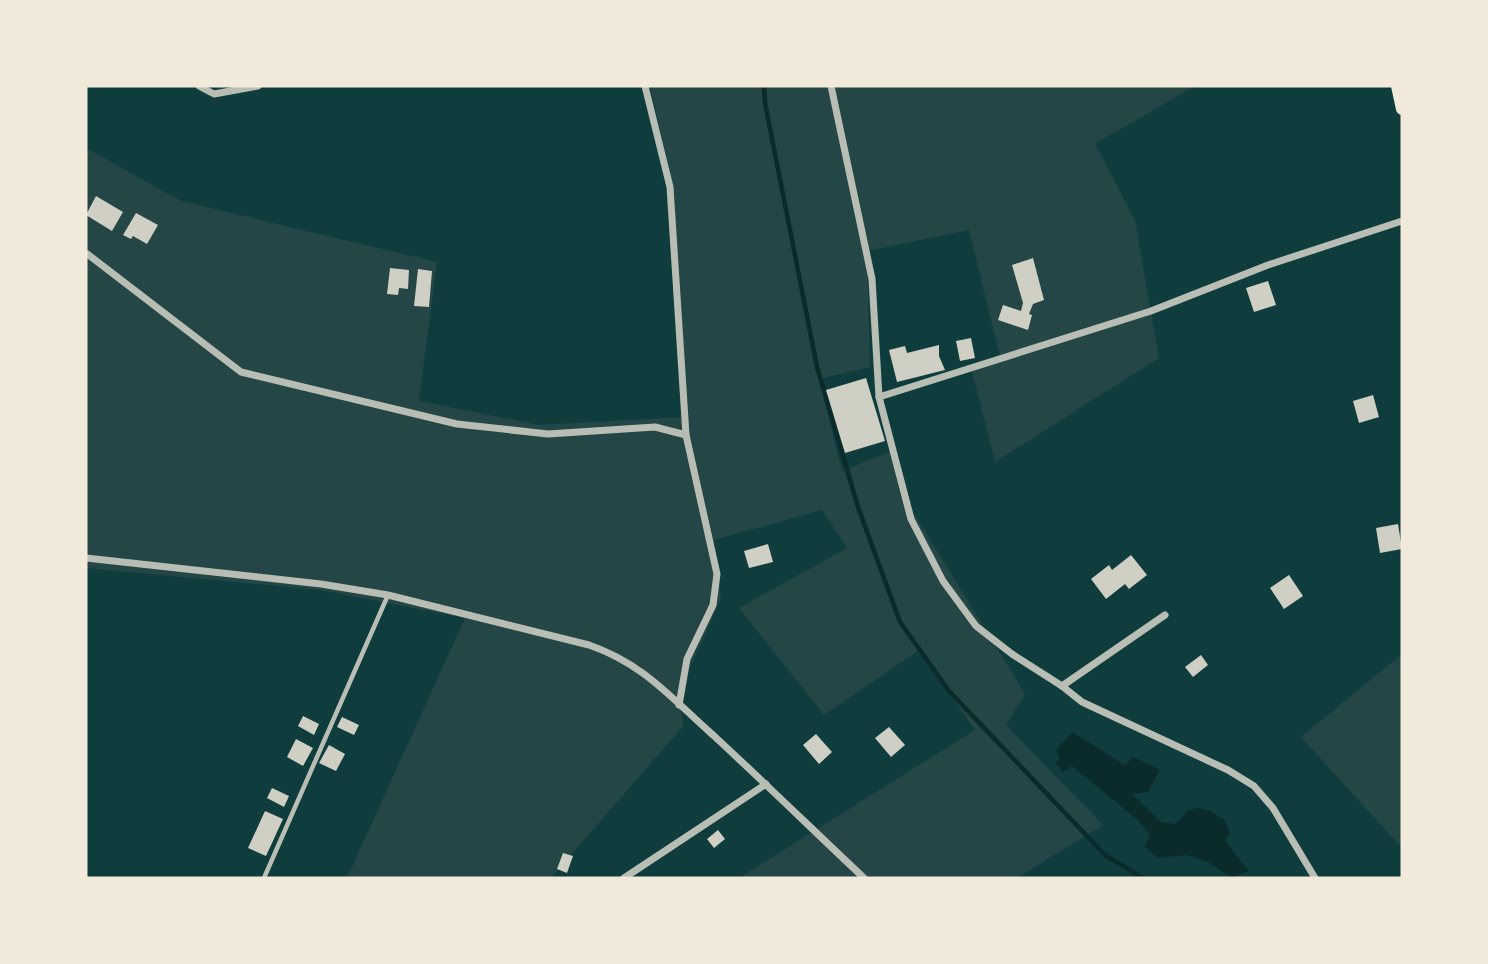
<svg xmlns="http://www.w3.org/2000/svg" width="1488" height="964" font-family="'Fira Sans Condensed',sans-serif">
<rect width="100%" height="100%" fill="#0f3d3e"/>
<g fill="#244646">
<path d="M650,86H1195L1095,144L1135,220L1159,358L995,462L972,371L1001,360L969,230L867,251L870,367L819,379L842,471L892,451L904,497L1025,694L1006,725L1103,825L1017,878H739L975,730L919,650L824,715L739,608L847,548L822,510L714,540L721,599L677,696L684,725L551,878H347L465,618L321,590L86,568V148L181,201L437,262L419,401L539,425L683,417L674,191Z"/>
<path d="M1402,654V848L1301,737Z"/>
</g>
<path fill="#0a2a2b" d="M1072,732L1125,765L1133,757L1160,770L1148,792L1132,794L1161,822L1176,824L1187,811L1197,808L1208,810L1225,820L1230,833L1225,841L1249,871L1232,878L1208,862L1186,855L1158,858L1145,847L1150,835L1139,821L1072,766L1063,772L1055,763L1060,758L1056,750Z"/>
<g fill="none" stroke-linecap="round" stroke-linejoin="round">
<path stroke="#0a2a2b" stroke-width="4.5" d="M764,86L765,103L817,367L858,507L900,622L949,691L1105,855L1143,878"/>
</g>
<g fill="#cfcfc3">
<path d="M96,196L123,212L112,231L86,215Z"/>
<path d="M136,213L158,225L147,244L133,236L131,239L123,235Z"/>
<path d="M1033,258L1044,300L1033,304L1029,314L1032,315L1028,330L998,320L1003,305L1021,311L1023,303L1012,265Z"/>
<path d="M390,268L409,270L408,289L399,288L398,295L387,294Z"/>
<path d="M418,269L432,271L429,307L414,306Z"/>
<path d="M1268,281L1276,305L1254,312L1246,288Z"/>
<path d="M971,338L975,358L960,361L956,341Z"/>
<path d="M939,345V356L945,370L897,382L889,350L905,346L907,353Z"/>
<path d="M866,378L885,441L845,453L826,390Z"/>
<path d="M1373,395L1379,417L1359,423L1353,401Z"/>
<path d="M1398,524L1402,549L1380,553L1376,528Z"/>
<path d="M768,544L773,562L749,568L744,551Z"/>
<path d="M1131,555L1147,575L1129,589L1125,584L1106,599L1091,579L1109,565L1112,570Z"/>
<path d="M1289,575L1303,596L1284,609L1270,588Z"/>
<path d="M1201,655L1208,665L1193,677L1185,667Z"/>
<path d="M303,716L319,724L314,735L298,726Z"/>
<path d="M342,717L359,725L354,735L337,727Z"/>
<path d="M889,727L905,745L891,757L875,738Z"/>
<path d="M816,734L832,752L819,764L803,745Z"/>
<path d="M296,739L313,748L303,766L287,757Z"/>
<path d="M329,745L345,754L336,771L319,763Z"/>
<path d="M272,788L289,796L284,807L267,798Z"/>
<path d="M265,811L283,819L266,856L248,848Z"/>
<path d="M718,830L725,839L714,848L707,839Z"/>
<path d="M563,853L573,856L567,873L557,869Z"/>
</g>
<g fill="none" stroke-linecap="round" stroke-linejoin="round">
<path stroke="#b8beb3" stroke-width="4.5" d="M264,878L388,595"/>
<g stroke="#b8beb3" stroke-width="7">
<path d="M199,86L214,94L258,86"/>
<path d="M645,86L670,187L686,435L717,574L713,605L687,659L679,705"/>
<path d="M831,86L872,279L879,397L911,519L943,581L976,626L1012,654L1062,686L1082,702L1228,770L1254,786L1273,808L1315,878"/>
<path d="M86,253L241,372L457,424L548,434L655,427L686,435"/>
<path d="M879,397L1151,311L1268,265L1402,221"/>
<path d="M86,558L321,584L388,595L589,645C644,664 671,698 713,735C764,782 814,831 864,878"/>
<path d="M1062,686L1165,615"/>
<path d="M624,878L766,784"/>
</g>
<path stroke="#f1e9da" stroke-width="12" d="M1397,86L1402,109"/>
</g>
<rect width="1488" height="964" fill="none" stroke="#f1e9da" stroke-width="175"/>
</svg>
